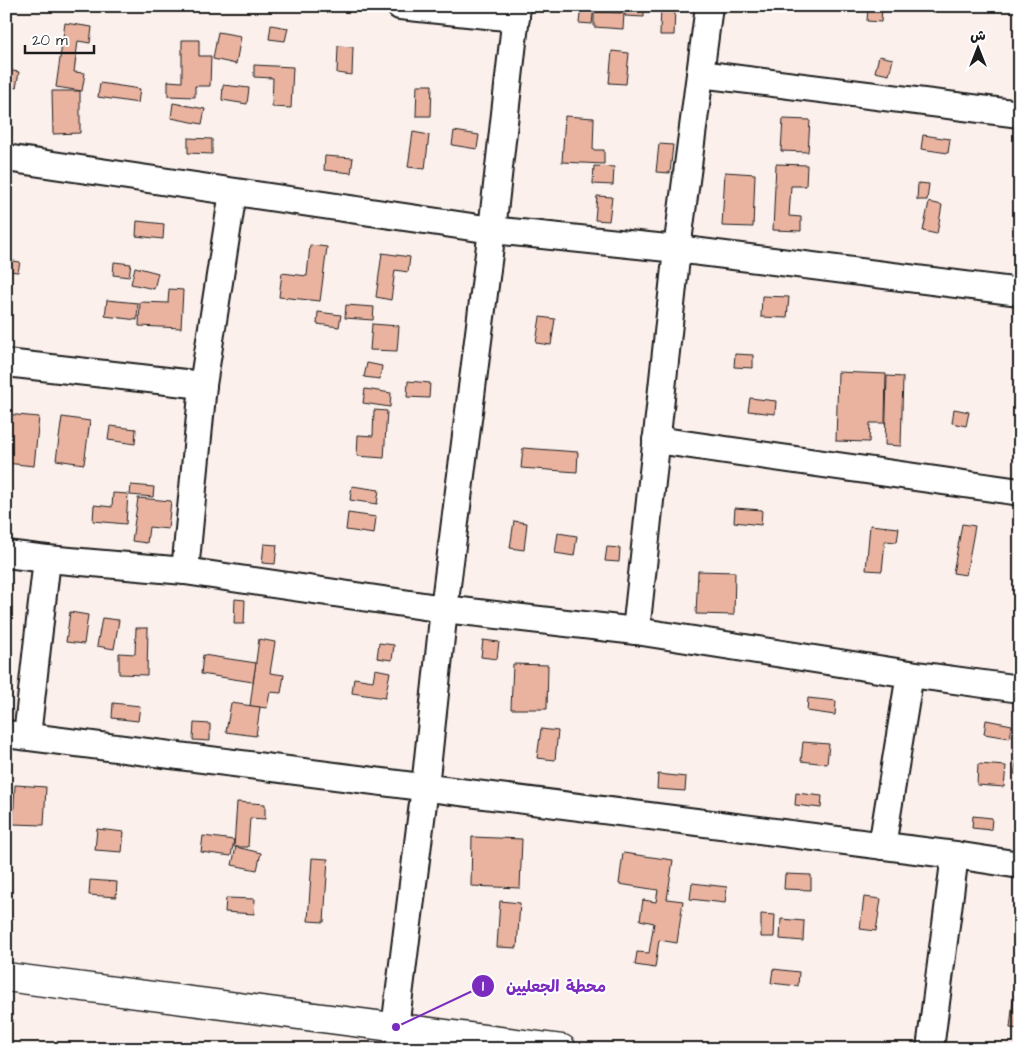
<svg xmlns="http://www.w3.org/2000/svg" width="1026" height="1055" font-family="'Architects Daughter','Playpen Sans Arabic',sans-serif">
<rect width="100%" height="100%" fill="#fbf0ec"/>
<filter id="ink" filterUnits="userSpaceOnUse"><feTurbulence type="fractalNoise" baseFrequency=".02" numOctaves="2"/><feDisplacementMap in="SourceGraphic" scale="10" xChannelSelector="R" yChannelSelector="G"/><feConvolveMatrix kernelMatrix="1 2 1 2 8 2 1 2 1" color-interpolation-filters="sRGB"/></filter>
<g filter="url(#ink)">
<g fill="#eab3a0" stroke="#1c1c1c">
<path d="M581,6H594L592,24L579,23Z"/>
<path d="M625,6H644V17L625,16Z"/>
<path d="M661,6H675L674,35H660Z"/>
<path d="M868,7L882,8L881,22L867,21Z"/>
<path d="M594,12L624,13L623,29L594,27Z"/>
<path d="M65,23L92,27L90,43L78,41L74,72L85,73L82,91L56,87Z"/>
<path d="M271,25L288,28L285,41L269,39Z"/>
<path d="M218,32L241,36L236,64L213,59Z"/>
<path d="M182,40H199V56H211L210,86H195V97L168,96V81L182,82Z"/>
<path d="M338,46L353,47L352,75L337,73Z"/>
<path d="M612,51L629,53L626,84L609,83Z"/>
<path d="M879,56L893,59L889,75L875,72Z"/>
<path d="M254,65L293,67L291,108L272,107L273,78L254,77Z"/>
<path d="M6,70L19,72L16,88L6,86Z"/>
<path d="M100,83L140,89L138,103L98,97Z"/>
<path d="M223,85L249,88L247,104L222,100Z"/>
<path d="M417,85H432L431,116H416Z"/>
<path d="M52,91H80V133L53,134Z"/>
<path d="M173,103L205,109L202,124L171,118Z"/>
<path d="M6,115H10L8,141H6Z"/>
<path d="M565,116L594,118L593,150H604V164L562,162Z"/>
<path d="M783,119L810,120L808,152L781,151Z"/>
<path d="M454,131L479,135L477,149L452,145Z"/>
<path d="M413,132L429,135L425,169L408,167Z"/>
<path d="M923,135L950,139L948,153L921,149Z"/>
<path d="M188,138L212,139V154L188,153Z"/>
<path d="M659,144L673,145L670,173L656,172Z"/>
<path d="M325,156L353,158L351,173L324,170Z"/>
<path d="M776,164L807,165L806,186H791L789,216L801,217V231L773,230Z"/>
<path d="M594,166L614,167L613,185L593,184Z"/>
<path d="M725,172L755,174L753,227L722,226Z"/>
<path d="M918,183L929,184L927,200H917Z"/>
<path d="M597,196L612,197L609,221L595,220Z"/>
<path d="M929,202L942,205L937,234L923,231Z"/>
<path d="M137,221L164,224L163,239L136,236Z"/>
<path d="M310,245L327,247L320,301L279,297L282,273L307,276Z"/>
<path d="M382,253L410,257L408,272L395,270L391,300L376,297Z"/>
<path d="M6,260L20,262L18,272L6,271Z"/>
<path d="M114,262L131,264L129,277L113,275Z"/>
<path d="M135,267L158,273L154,289L131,284Z"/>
<path d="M6,284H9L8,315H6Z"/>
<path d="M169,289L183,290L181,328L139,326L140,302L168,303Z"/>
<path d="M762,296L789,297L787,318L761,317Z"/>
<path d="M107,300L138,303L137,320L105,316Z"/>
<path d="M346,305L374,307L373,320L345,318Z"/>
<path d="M318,312L341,315L339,327L317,324Z"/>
<path d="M540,317L555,319L551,345L536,343Z"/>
<path d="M372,324L399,326L397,351L370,350Z"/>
<path d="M735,354L753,355V368L734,367Z"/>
<path d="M367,363L382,366L380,379L364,377Z"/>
<path d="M838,372L886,374L885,423H870L869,442L836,441Z"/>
<path d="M887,376L903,377L901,446L885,445Z"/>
<path d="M408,381L430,383L429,398L407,397Z"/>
<path d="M365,389L391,393L390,407L363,403Z"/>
<path d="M750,398L776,401L775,414L748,411Z"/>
<path d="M954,409L969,412L966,426L952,423Z"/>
<path d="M374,410L387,411L384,458L357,456L358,435L373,436Z"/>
<path d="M6,414L39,417L34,466L6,463Z"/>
<path d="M62,417L90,421L84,464L56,460Z"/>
<path d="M110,426L136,429L135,444L108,440Z"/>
<path d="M523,448L578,452L577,472L521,468Z"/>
<path d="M131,485L154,487L153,497L130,495Z"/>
<path d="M352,486L379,490L377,504L350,500Z"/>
<path d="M113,493L128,494L126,524L93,521L94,505L112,507Z"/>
<path d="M138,498L171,501L168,529L149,527L147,543L132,541Z"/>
<path d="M735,508L762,510L761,525L734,522Z"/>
<path d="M348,513L376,517L374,534L346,530Z"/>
<path d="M514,521L527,523L524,550L510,548Z"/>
<path d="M962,524L975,526L966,575L953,573Z"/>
<path d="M870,525L899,528L897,542L885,541L882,571L866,570Z"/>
<path d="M558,533L577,536L574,556L555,553Z"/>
<path d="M264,544L277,545L275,564L262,563Z"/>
<path d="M607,547L620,548L619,562L605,561Z"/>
<path d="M698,571L735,572L734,615L696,614Z"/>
<path d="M235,599L245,600L244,624H234Z"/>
<path d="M70,612L88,615L84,644L66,642Z"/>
<path d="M102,618L119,620L114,649L97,646Z"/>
<path d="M136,628H148L147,675L119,674V653L135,654Z"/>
<path d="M259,639L275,642L270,673L284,675L281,693L270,692L267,708L250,706Z"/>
<path d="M483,640L499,642L497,659L481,657Z"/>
<path d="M379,643L394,645L392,660L377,658Z"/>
<path d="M203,655L256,663L253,682L201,674Z"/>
<path d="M513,664L548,665L547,709H511Z"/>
<path d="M375,669L390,672L385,698L352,693L354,678L373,681Z"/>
<path d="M808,698L836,701L835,715L807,711Z"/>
<path d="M113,703L140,706L138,721L112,718Z"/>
<path d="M231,703L260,707L256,736L226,732Z"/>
<path d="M986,720L1012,725L1010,738L984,734Z"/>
<path d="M194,723L210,724V741L193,740Z"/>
<path d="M541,729L558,731L555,760L537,758Z"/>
<path d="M1020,741V774H1014Z"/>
<path d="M803,742L829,744L827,764L801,761Z"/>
<path d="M978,764L1006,766L1004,787L977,785Z"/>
<path d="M658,774L686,777L685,791L657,789Z"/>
<path d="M6,784L11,785L7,817H6Z"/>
<path d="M15,785L46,787L44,825L13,824Z"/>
<path d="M796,793L822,796L821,808L795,805Z"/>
<path d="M237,802L265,804V819L250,818L248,847H234Z"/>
<path d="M973,816L992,818L991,830L972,828Z"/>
<path d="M97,829L124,832L122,852L95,850Z"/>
<path d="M203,836L234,840L231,856L201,852Z"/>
<path d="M472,837L522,839L520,888L471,886Z"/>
<path d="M236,847L261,853L257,870L232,865Z"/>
<path d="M623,853L673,860L667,899L683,901L677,943L659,940L655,968L635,965L637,952L649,953L654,923L640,920L643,900L656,902L658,890L619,884Z"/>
<path d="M312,858L328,859L324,922L308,921Z"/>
<path d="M785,874L811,875V890L784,889Z"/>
<path d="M90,880L117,882L116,897L89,895Z"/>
<path d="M692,883L727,887L725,903L690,899Z"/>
<path d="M864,897L881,899L876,931L860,929Z"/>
<path d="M226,898L255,899L254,914L225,912Z"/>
<path d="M500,901L520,903L517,948L497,947Z"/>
<path d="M761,914L775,915L774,937H761Z"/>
<path d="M781,919L804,921L803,941L780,939Z"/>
<path d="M773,969L799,972L798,986L771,983Z"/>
<path d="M1013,1000L1020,1001V1029L1010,1028Z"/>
</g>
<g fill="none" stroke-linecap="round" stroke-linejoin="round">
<g stroke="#1c1c1c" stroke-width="30">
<g id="street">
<path d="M400,6L516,18"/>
<path d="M700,74L1020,114"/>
<path d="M6,158L492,230L677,249L1020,292"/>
<path d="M6,363L203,385"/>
<path d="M656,440L1020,492"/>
<path d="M6,554L47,559L185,571L444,609L636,631L910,674L1020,689"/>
<path d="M185,571L203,385L233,192"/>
<path d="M636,631L677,249L709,6"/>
<path d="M6,734L955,855L1020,865"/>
<path d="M27,736L47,559"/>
<path d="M882,846L910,674"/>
<path d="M395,1028L425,787L444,609L492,230L517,6"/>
<path d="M930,1049L955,855"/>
</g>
</g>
<g stroke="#1c1c1c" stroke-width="31">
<path id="secondary" d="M6,977L562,1049"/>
</g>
<use href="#street" stroke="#fff" stroke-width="26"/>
<use href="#secondary" stroke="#fff" stroke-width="28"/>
</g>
</g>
<path fill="none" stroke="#7b2cbf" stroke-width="2" d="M396 1027L483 986"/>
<g fill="#7b2cbf" stroke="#fff" stroke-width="2">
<circle cx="396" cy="1027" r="5"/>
<circle cx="483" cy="986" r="12"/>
</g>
<g font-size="15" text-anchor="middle" font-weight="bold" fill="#fff">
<text x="483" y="991">1</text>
</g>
<g font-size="16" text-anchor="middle" font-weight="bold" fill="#7b2cbf" stroke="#fff" stroke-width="4" stroke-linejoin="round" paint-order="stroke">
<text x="556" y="992">محطة الجعليين</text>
</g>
<rect width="1026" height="1055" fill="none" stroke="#fff" stroke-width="25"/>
<rect x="12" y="12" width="1001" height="1030" fill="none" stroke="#1c1c1c" stroke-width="2" filter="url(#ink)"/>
<g transform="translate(978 48)" stroke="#ffffff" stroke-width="4" paint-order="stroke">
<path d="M0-4L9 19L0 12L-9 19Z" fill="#1c1c1c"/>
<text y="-8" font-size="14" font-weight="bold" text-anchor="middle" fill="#1c1c1c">ش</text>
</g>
<path d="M25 45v8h69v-8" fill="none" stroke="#1c1c1c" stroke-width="2.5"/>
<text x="32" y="45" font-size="15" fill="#1c1c1c" stroke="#ffffff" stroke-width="4" paint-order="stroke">20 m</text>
</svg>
